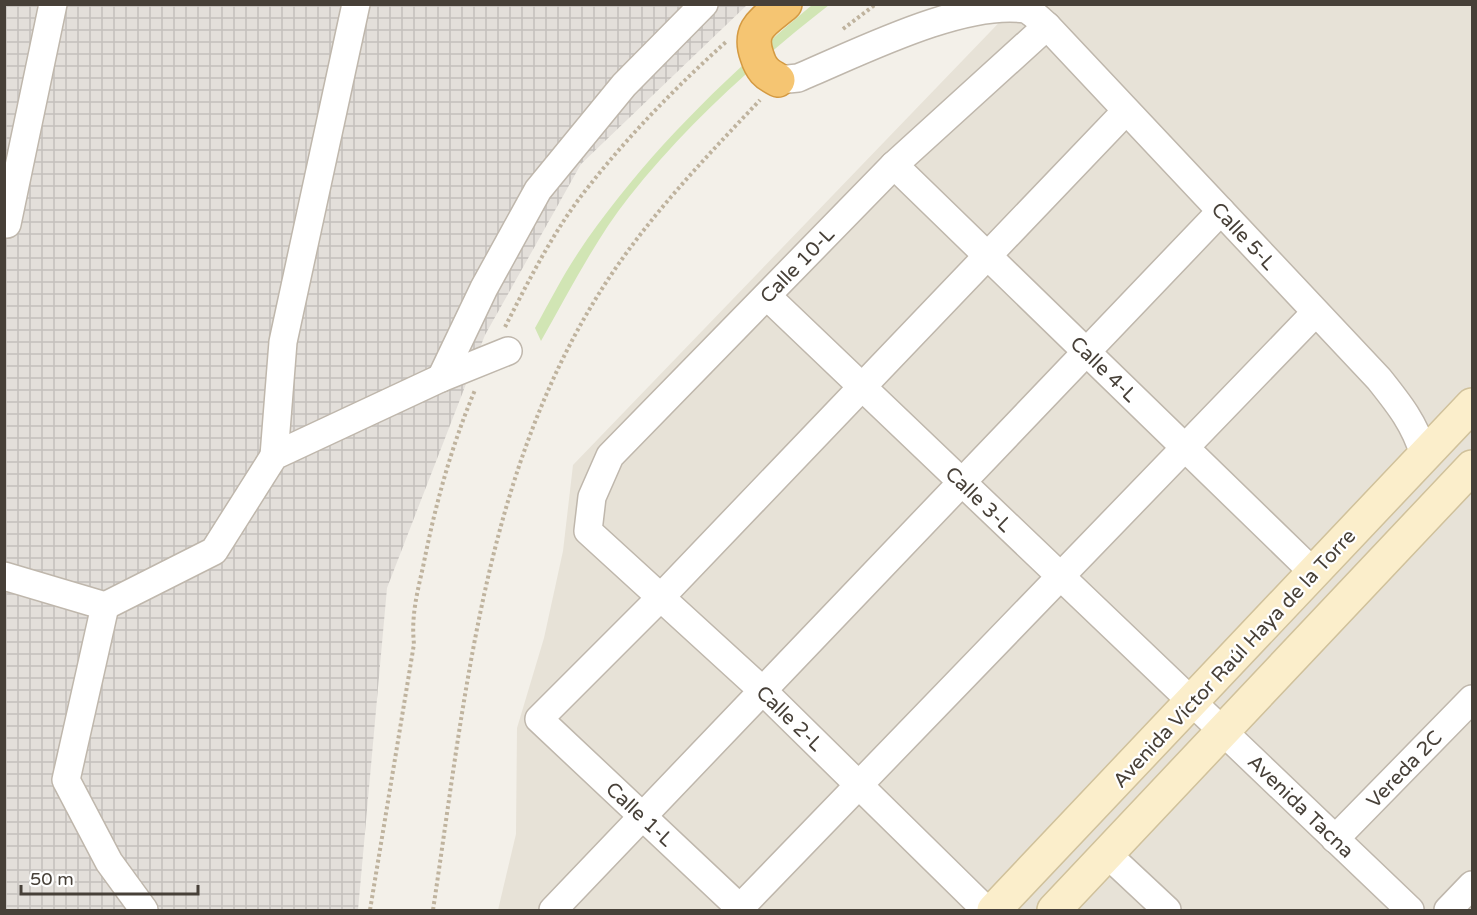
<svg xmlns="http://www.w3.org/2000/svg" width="1477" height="915" font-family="'Varela Round',sans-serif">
<defs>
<pattern id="industrial-grid" width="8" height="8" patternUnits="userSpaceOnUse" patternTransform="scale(1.5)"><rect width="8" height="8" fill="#e3dfda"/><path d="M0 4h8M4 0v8" fill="none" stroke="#c4c0bc"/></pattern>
</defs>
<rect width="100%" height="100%" fill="#f3f0e9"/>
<path fill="#e7e2d7" d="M1016,5H1472V910H498L516,834L517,728L544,638L563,551L573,465Z"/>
<path fill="url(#industrial-grid)" d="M5,5H747L581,164L485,335L387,588L358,910H5Z"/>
<path fill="#d1e5b4" d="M812,5H829C756,62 687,124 629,197C595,240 569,292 541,341L535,328C549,303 562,277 578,253C641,159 725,77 812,5Z"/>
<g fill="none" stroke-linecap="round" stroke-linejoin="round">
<g stroke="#bfb7ac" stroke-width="30">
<g id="street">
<path d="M778,80L798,78C858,53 961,0 1025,9C1033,12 1041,21 1047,26L1379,379C1399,404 1415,424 1424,455"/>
<path d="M894,165L1314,573"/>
<path d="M4,223L7,224L53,4"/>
<path d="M767,296L1410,910"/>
<path d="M441,378L484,288L538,190L624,85L704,4"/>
<path d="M274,456L283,342L356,4"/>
<path d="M4,576L105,606L214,551L274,456L441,378L508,351"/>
<path d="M105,606L66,780L109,862L144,910"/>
<path d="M1335,839L1472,699"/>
<path d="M1107,854L1167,910"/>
<path d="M553,910L1221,211"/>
<path d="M738,910L1315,313"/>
<path d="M742,910L539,719L661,597L1125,112"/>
<path d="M986,910L762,690L588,531L592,497L610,456L894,165L1047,26"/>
<path d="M1448,910L1472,885"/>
</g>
</g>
<g stroke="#d0c19b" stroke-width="36">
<g id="secondary">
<path d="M994,910L1472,405"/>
<path d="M1054,910L1472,467"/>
</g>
</g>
<g stroke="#d49a42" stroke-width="36">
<path id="highway" d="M778,80C766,74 761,69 757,56C747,28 765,21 785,4"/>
</g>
<g stroke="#bfb39e" stroke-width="4" stroke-dasharray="3 3" stroke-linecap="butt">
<path d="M843,29L876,4"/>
<path d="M505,327C530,278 555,228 589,186C630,134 678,85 727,41"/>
<path d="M370,910L414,644C411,617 417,593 423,567C435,506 451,447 475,390"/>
<path d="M433,910C466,692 485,461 613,272C656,209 708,155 760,100"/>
</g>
<use href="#street" stroke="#fff" stroke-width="27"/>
<use href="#secondary" stroke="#fbeecb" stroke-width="33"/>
<use href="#highway" stroke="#f5c572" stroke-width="33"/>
</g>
<g text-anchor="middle" stroke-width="4.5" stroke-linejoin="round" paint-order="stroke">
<g font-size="20" fill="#474038" stroke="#fff">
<text transform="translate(1244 236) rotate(47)" y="7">Calle 5-L</text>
<text transform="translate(797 265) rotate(-46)" y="7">Calle 10-L</text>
<text transform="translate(1104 369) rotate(44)" y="7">Calle 4-L</text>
<text transform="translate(979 499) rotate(44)" y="7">Calle 3-L</text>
<text transform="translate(1234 658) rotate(-47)" y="7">Avenida Víctor Raúl Haya de la Torre</text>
<text transform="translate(790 718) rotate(44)" y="7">Calle 2-L</text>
<text transform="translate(1404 769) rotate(-46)" y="7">Vereda 2C</text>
<text transform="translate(1301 806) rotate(44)" y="7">Avenida Tacna</text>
<text transform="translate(640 814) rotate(43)" y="7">Calle 1-L</text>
</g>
</g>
<rect width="1477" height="915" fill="none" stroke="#474038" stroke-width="12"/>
<path d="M21 885v9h177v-9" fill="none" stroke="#474038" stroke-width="3"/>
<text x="30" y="885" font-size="18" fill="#474038" stroke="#ffffff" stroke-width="4.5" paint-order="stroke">50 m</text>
</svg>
